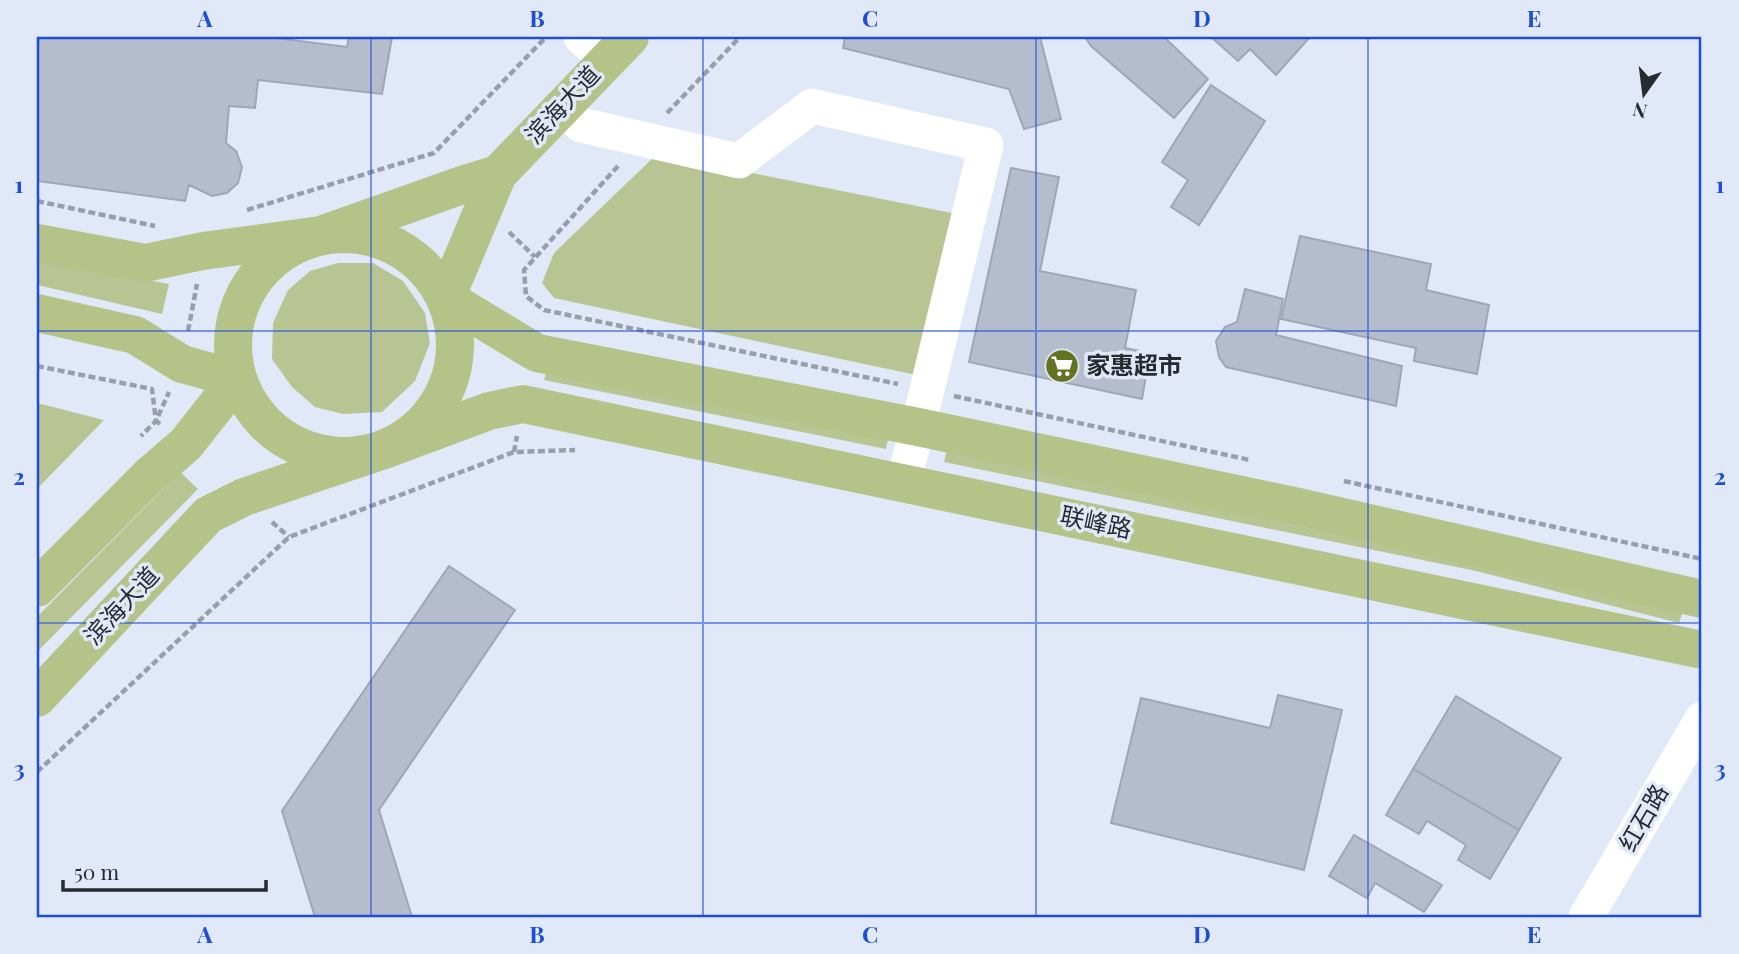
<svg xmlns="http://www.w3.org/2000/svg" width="1739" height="954" font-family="'Playfair Display','Noto Sans SC',serif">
<rect width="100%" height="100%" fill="#e1e8f8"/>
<g fill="#b8c593">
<path d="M657,154L957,214L921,376L554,298L542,283L554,253Z"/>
<path d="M37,259L169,284L162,314L37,285Z"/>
<path d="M338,263H373L403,281L425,313L430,343L415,381L382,412L343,414L315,407L292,387L272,359L273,323L288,290L310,271Z"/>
<path d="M548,365L889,434L886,449L544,380Z"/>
<path d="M37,403L104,420L37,489Z"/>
<path d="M947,449L1683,611L1679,623L1476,571L944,462Z"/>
<path d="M180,472L198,489L37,652V617Z"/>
</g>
<g fill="#b5bccb" stroke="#9fa6b4" stroke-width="2">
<path d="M39,37H268L347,47L349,37H392L382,94L258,80L255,108L229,106L226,143L236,151L242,167L238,183L227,193L212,196L189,185L185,201L37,181V65Z"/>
<path d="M845,37H1040L1061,119L1024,129L1009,89L843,48Z"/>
<path d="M1085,37H1164L1208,79L1174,118L1091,46Z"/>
<path d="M1211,37H1310L1276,75L1250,49L1238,61Z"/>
<path d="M1211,85L1265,121L1199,225L1171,207L1188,180L1162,162Z"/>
<path d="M1011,168L1059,177L1040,271L1136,290L1125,348L1150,353L1142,399L969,362Z"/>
<path d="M1300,236L1431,264L1426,290L1489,305L1477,374L1414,361L1416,348L1281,319Z"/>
<path d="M1245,289L1283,299L1276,335L1402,366L1396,406L1226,367L1219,357L1216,341L1225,327L1237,322Z"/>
<path d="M449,566L515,610L379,810L412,917H315L282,811Z"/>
<path d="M1278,695L1342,710L1304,870L1111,823L1141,698L1270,728Z"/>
<path d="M1456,696L1561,758L1519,830L1413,769Z"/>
<path d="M1413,769L1519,830L1490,879L1458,860L1466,845L1427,821L1419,834L1386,815Z"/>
<path d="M1354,835L1442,885L1424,912L1375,883L1367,898L1329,876Z"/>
</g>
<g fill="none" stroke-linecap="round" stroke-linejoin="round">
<g stroke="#999eaa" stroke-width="4.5" stroke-dasharray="7 3.5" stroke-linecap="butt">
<path d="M667,113L740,37"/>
<path d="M618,166L524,270L526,296L544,310L898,384"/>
<path d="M37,201L155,226"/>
<path d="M247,210L434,153L546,37"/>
<path d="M509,232L535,257"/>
<path d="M188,331L197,284"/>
<path d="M37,366L152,389L156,421L141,436"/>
<path d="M954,396L1250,460"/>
<path d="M160,424L156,421L169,392"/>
<path d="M514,452L517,436"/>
<path d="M1344,481L1702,559"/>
<path d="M272,522L289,537"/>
<path d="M37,772L289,537L514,452L575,450"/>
</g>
<g stroke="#fff" stroke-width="35">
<path d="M581,37L606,60"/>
<path d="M561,108L581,125L739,161L812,106L986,145L918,427L903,482"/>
<path d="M1586,917L1702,719"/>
</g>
<g stroke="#b5c288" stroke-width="38">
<path d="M630,37L498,174L446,298L537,353L918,427L1299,507L1702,599"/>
<circle cx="344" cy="345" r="111"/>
<path d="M37,243L145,263L203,251L321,235L465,184L498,174"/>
<path d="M37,313L135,335L182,364L237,379L186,444L150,475L37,588"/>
<path d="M37,698L208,515L244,497L387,449L489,411L523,404L1702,650"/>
</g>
</g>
<path fill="none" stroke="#1d4ed8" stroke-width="2" stroke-opacity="0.55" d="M371,37V917M703,37V917M1036,37V917M1368,37V917M37,331H1702M37,623H1702"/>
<defs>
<g id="supermarket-disc" transform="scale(1.75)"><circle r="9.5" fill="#637320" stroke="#e1e8f8"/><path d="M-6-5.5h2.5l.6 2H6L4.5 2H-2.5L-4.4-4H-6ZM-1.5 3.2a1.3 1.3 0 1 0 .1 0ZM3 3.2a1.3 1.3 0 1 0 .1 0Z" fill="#fff"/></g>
</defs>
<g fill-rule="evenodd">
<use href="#supermarket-disc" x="1062" y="366"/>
</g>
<g text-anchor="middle" stroke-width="7" stroke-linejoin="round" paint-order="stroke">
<g font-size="24" fill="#272a2f" stroke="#e1e8f8">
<text transform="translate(563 105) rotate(-47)" y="8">滨海大道</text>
<text transform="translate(1096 523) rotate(12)" y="8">联峰路</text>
<text transform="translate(122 606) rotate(-47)" y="8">滨海大道</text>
<text transform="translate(1644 818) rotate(-60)" y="8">红石路</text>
</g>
<g font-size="24" font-weight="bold" fill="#272a2f" stroke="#e1e8f8" text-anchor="start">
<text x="1086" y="374">家惠超市</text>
</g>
</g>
<rect width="1739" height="954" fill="none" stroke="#e1e8f8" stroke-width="77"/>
<g transform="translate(1644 94) rotate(194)" stroke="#e1e8f8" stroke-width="5" paint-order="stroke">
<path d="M0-5L12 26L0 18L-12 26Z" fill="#272a2f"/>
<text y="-10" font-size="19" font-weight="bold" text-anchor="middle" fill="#272a2f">N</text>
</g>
<path d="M63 880v10h203v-10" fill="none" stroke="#272a2f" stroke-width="3.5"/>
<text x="74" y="880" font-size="21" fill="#272a2f" stroke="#e1e8f8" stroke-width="5" paint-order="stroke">50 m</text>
<rect x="38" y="38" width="1662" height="878" fill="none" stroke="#1d4ed8" stroke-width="2.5"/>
<g font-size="23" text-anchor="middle" font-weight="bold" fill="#1d4ed8">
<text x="205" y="27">A</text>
<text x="537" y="27">B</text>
<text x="870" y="27">C</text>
<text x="1202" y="27">D</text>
<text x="1534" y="27">E</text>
<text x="19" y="193">1</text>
<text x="1720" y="193">1</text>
<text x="19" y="485">2</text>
<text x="1720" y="485">2</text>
<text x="19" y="777">3</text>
<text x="1720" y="777">3</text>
<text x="205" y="943">A</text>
<text x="537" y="943">B</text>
<text x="870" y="943">C</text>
<text x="1202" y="943">D</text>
<text x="1534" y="943">E</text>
</g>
</svg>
